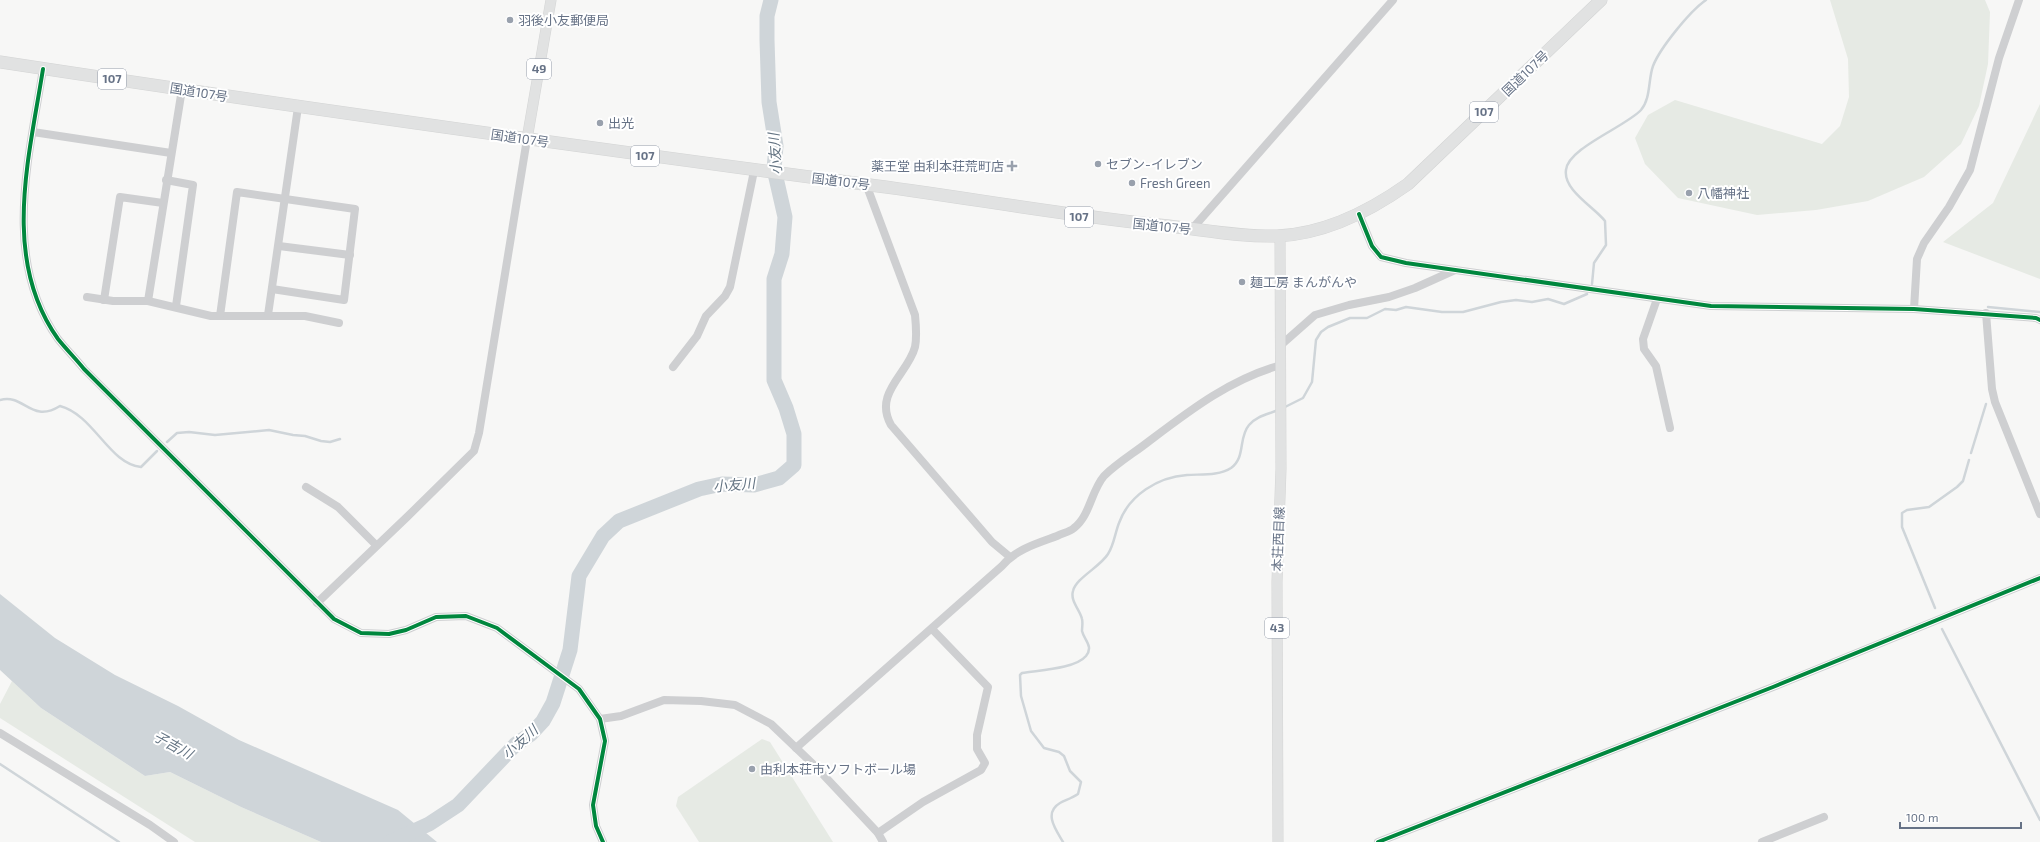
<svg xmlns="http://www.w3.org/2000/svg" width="2040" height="842" font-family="'Exo 2','Noto Sans JP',sans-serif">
<rect width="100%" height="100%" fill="#f7f7f6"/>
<g fill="#e6eae4">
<path d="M1830,0H1985L1990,12L1988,64L1979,106L1961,144L1924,177L1868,201L1816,210L1757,215L1678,198L1645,164L1635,138L1648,115L1675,100L1822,144L1840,126L1849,97L1848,59Z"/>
<path d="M2040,104V279L1943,242L1993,203Z"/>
<path d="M12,681L41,708L145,776L170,772L241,807L321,842H195L0,718V704Z"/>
<path d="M762,739L770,742L833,842H699L676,806L678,797Z"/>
</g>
<path fill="#cfd5d9" d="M0,594L55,638L115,675L178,706L239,740L398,810L437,842H321L241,807L170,772L145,776L41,708L0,670Z"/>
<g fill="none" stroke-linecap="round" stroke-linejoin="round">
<g stroke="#cfd5d9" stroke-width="2.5">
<path d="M1592,284L1594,263L1606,245L1605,221C1594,207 1563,190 1566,170C1568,148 1625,127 1641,110C1651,98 1648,80 1653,66C1660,48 1690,11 1706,0"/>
<path d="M1988,307L2040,312"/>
<path d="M0,400C24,393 31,424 60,406C94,415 109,464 141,467L157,451"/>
<path d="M1283,408L1303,398L1312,382L1316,340L1321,332L1328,327L1350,318H1367L1385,309L1396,310L1406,307L1442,312H1463L1501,302L1516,300L1532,302L1548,299L1564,304L1587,294"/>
<path d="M167,442L177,433L189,432L215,435L269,430L293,435L305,436L321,441L330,442L340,439"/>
<path d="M1971,453L1986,404"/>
<path d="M1935,608L1902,527V513L1907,510L1929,507L1957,487L1963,481L1969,460"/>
<path d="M1942,629L2040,820"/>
<path d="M0,764L119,842"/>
<path d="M1063,842C1056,830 1043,813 1060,803C1066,800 1072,798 1078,794L1081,782L1070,771L1064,756L1059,752L1044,748L1031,731L1021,696L1020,675L1022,673C1039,670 1075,669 1086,656C1094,646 1084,640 1082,631C1082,627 1083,623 1082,619C1080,610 1070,601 1073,591C1076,578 1100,567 1108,554C1114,545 1115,533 1119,523C1129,495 1158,477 1187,475C1201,474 1219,476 1231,468C1246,457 1238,438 1249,425C1256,416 1269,414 1278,410"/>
</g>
<path stroke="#cfd5d9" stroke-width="15" d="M390,842L429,824L458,805L516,744L531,734L543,721L553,703L570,650L579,576L603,536L619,521L699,489L722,484L754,485L779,478L794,465V434L786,408L774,380V279L782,254L785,217L774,169L776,146L769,102L767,40V16L771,0"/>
<g stroke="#d4d5d5" stroke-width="11">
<g id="major">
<path d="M527,139L551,0"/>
<path d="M1278,842L1277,582L1281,469L1280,236"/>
</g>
</g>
<g stroke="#d3d4d4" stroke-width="13">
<path id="highway" d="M0,62C287,106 575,146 863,184C965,197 1066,216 1169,226C1205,230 1241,237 1277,236C1325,234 1370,211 1408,184L1601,0"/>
</g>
<g stroke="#cecfd1" stroke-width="8">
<path d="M43,69C29,158 1,259 58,339C66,349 76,359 84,369L334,619L361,633L389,634L406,630L436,617L466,616L497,628L579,689L600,719L605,741L593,805L596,826L603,842"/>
<path d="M33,132L171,153"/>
<path d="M166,180L193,185L176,306"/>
<path d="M866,184L915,315C916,325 917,337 915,347C908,374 873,393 891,425L992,542L1010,557"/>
<path d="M1359,214L1372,246L1381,257L1406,263L1711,306L1914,309L2036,318L2040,320"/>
<path d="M1192,229L1393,0"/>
<path d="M279,246L350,255"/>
<path d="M87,297L113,301H148L211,316H305L339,323"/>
<path d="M1657,299L1643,339L1644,349L1656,366L1670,428"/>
<path d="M104,300L120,197L163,203"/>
<path d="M148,301L182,89"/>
<path d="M1914,309L1917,259L1924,243L1949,207L1970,170L1999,58L2019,0"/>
<path d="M1986,313L1992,389L1995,402L2040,514"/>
<path d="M268,315L298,107"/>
<path d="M220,316L237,192L355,209L344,300L272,289"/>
<path d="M1281,345L1315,315L1349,305L1389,297L1415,288L1455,270"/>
<path d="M673,367L697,336L706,316L725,296L730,287L754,171"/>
<path d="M306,487L338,507L376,545"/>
<path d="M317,603L407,517L474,451L479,433L527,139"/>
<path d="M600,719L621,716L664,700L701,701L735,705L771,724L816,767L878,833L883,842"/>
<path d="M0,733L150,825L174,842"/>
<path d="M796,748L1002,566C1016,549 1038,543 1057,536C1062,533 1070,532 1074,528C1090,516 1091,491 1104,476C1117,463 1134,453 1148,442C1189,411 1230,379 1281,365"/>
<path d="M878,833L923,802L981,770L985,763L977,749V735L988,687L932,629"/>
<path d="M1378,842L1773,687L2040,578"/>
<path d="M1762,842L1824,817"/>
</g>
<use href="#major" stroke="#e1e2e2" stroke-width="10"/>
<use href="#highway" stroke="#e1e2e2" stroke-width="12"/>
<g stroke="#fff" stroke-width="6">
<g id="cycleway">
<path d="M43,69C29,158 1,259 58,339C66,349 76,359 84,369L334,619L361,633L389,634L406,630L436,617L466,616L497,628L579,689L600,719L605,741L593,805L596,826L603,842"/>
<path d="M1359,214L1372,246L1381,257L1406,263L1711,306L1914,309L2036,318L2040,320"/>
<path d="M1378,842L1773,687L2040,578"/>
</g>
</g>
<use href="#cycleway" stroke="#00873e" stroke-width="4"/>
</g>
<g fill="#99a1ad" stroke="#fff" stroke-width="1.5">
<circle cx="510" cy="20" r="4"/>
<circle cx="600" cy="123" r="4"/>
<circle cx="1098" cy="164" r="4"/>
<path d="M1010 160h4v4h4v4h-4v4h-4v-4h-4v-4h4z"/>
<circle cx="1132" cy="183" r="4"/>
<circle cx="1689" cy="193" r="4"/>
<circle cx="1242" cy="282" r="4"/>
<circle cx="752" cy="769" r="4"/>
</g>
<g text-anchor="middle" stroke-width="4" stroke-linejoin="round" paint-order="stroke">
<g fill="#fff" stroke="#949caa" stroke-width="1">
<rect x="527" y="59" width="24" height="20" rx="3"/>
<rect x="98" y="69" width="28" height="20" rx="3"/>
<rect x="1470" y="102" width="28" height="20" rx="3"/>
<rect x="631" y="146" width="28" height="20" rx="3"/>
<rect x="1065" y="207" width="28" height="20" rx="3"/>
<rect x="1265" y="618" width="24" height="20" rx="3"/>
</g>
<g font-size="12" font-weight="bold" fill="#667286">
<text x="539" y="73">49</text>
<text x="112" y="83">107</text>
<text x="1484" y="116">107</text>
<text x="645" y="160">107</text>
<text x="1079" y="221">107</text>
<text x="1277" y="632">43</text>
</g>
<g font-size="13" fill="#667286" stroke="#fff" text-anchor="start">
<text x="518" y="25">羽後小友郵便局</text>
<text x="608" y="128">出光</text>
<text x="1106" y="169">セブン-イレブン</text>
<text x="1004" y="171" text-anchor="end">薬王堂 由利本荘荒町店</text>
<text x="1140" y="188">Fresh Green</text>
<text x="1697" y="198">八幡神社</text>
<text x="1250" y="287">麺工房 まんがんや</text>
<text x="760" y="774">由利本荘市ソフトボール場</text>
</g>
<g font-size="13" fill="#667286" stroke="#fff">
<text transform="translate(1525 73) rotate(-44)" y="5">国道107号</text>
<text transform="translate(199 92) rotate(9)" y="5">国道107号</text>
<text transform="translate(520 138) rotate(8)" y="5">国道107号</text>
<text transform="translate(841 181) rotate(7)" y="5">国道107号</text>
<text transform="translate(1162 226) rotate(6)" y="5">国道107号</text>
<text transform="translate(1278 539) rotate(-88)" y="5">本荘西目線</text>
</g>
<g font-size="14" font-style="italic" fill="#637382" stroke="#fff">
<text transform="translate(775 154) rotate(-94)" y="5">小友川</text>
<text transform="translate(734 485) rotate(-5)" y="5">小友川</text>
<text transform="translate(520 742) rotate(-42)" y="5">小友川</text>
<text transform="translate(173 745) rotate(29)" y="5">子吉川</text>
</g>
</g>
<path d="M1900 822v6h121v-6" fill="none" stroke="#667286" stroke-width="2"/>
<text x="1906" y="822" font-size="12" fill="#667286" stroke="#ffffff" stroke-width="3" paint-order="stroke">100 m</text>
</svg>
